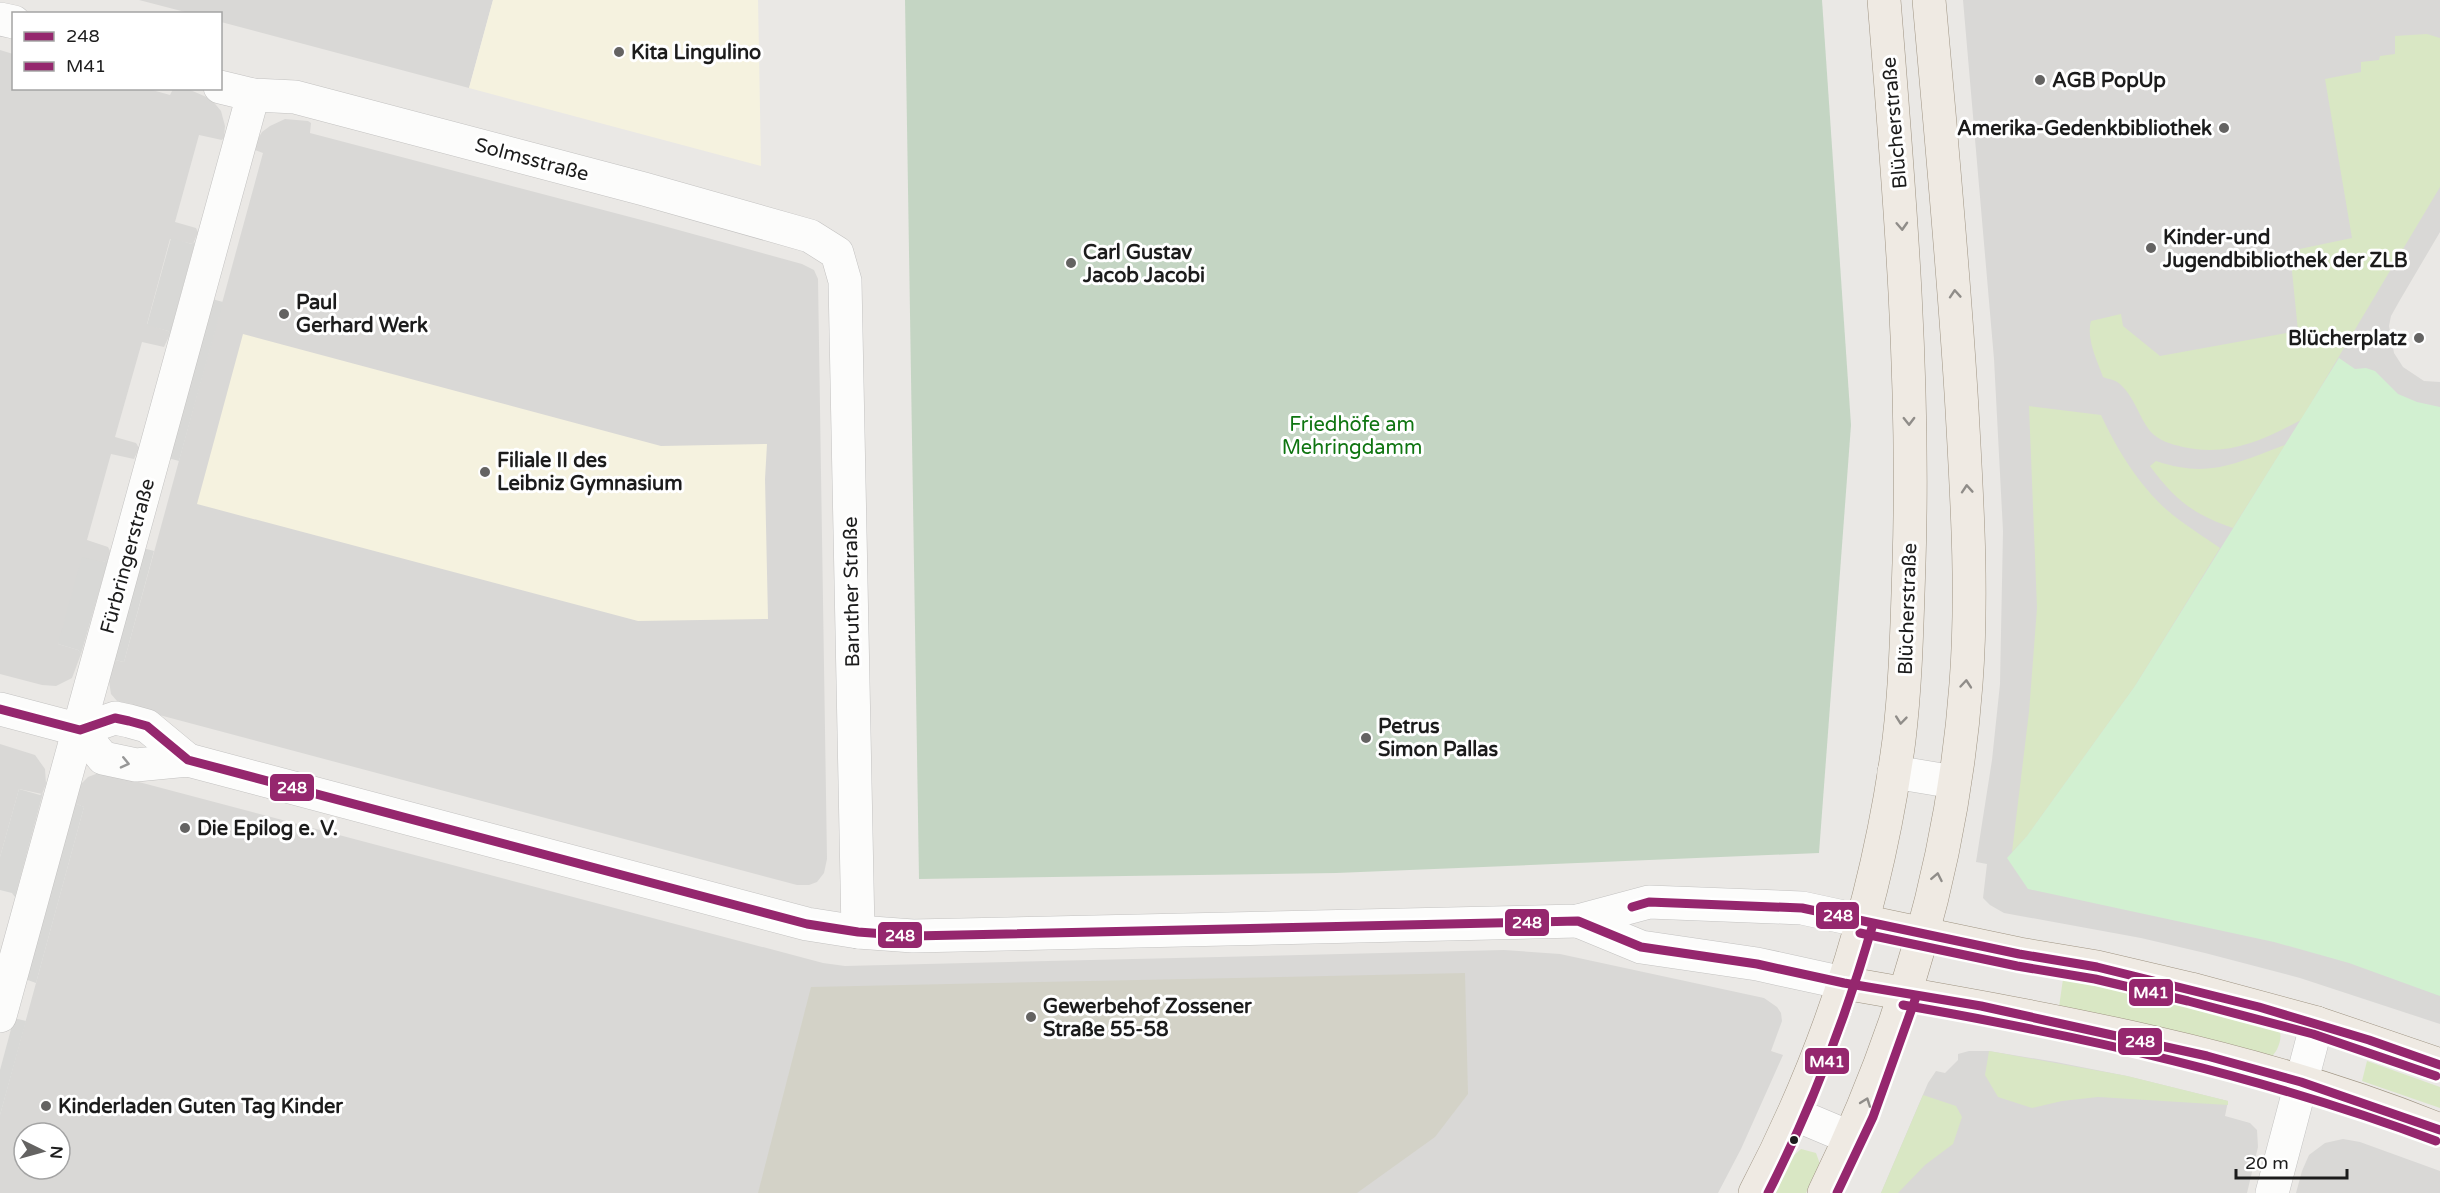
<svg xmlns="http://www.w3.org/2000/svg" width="2440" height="1193" font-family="'Varela Round',sans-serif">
<rect width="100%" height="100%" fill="#eae8e5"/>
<g fill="#d9d8d6" fill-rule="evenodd">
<path d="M139,0H493L469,88L221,22L220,14L189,13Z"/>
<path d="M1963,0H2440V232L2400,300L2391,316L2389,326L2394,353L2403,367L2424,381L2440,382V1024L2300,978L2205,953L2141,938L2004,913L1990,905L1983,898L1987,864L1976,862L1992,760L2000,684L2003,531L1994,359Z"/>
<path d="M0,50L13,54L14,88H145L170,95L173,89H188L211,99L221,111L225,126L224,137L222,140L199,135L175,222L196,228L198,232L193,244L170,239L147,324L168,331L170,334L164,347L142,342L115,437L136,443L139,448L134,459L111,454L87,540L108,547L110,551L108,560L103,562L58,644L78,650L81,654L72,678L56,686L42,685L0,674Z"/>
<path d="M285,119L308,121L311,123L310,133L653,223L802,264L814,270L818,279L827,859L824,873L817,882L809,885H797L133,708L117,701L111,694L109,681L112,664L115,660L124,662L263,153L255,150L256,142L262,132L270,126Z"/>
<path d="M0,744L35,755L45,769L46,784L42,794L19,789L0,857Z"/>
<path d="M101,772L823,963L845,966L1504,950L1560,954L1764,998L1777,1007L1781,1013L1782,1021L1771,1051L1783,1055L1741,1149L1718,1193H0V1115L84,807L74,803L78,787L88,777ZM24,1133H60V1169H24Z"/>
<path d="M1969,1051H1989L2056,1062L2127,1076L2228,1101L2225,1116L2250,1123L2257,1130L2258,1147L2247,1193H1881L1928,1083L1936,1071L1945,1073L1958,1060V1054Z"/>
<path d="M2343,1139L2360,1142L2440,1171V1193H2296L2302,1171L2309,1155L2325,1143Z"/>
</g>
<g fill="#f5f2df">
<path d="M493,0H758L761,166L469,88Z"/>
<path d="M243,334L661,446L767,444L765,479L768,619L638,621L197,504Z"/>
</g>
<g fill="#d8d8d6">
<path d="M171,238L192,244L195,242L170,334L168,331L147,325Z"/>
<path d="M212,299L223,302L179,461L168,458Z"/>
<path d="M143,548L154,551L124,662L115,660L112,664Z"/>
<path d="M82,557L103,562L108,560L81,654L78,650L58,644Z"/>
<path d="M19,789L40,795L43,793L15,897L12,893L0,890V857Z"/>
<path d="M74,803L84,807L36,983L25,979Z"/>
<path d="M14,1018L26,1021L0,1115V1070Z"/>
</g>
<path fill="#d3d2c7" d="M1465,973L1468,1094L1435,1137L1357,1193H758L811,987Z"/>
<g fill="#d9e7c4">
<path d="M2427,34L2440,38V187L2301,420C2262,441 2227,457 2183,447C2171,444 2159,441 2150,431C2139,417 2134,396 2120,384C2116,380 2108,379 2103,377C2097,360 2086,339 2091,321L2121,314L2123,326L2160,356L2298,331L2290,251L2352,238L2325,79L2361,72V62L2379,60L2380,56L2395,54V36Z"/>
<path d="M2029,406L2101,415C2117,450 2139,485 2167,510C2183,524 2203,536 2220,548L2135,686L2027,836L2012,852L2029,712L2037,608Z"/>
<path d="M2285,445L2233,528C2194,515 2174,499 2150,466L2156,461C2209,479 2236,463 2285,445Z"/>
<path d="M2063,979L2192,1006L2279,1030C2283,1037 2278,1051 2272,1056L2059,1007Z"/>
<path d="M1989,1051L2127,1076L2228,1101V1105L2098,1097L2062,1101L2032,1108L1998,1097L1985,1075Z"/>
<path d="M2367,1061L2440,1087V1108L2362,1081Z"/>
<path d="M1923,1095L1956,1106L1962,1117L1953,1144L1925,1165L1898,1193H1881Z"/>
<path d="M1801,1149L1816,1153L1820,1164L1806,1193H1773L1792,1157Z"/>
</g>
<path fill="#c4d5c3" d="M905,0H1822L1851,425L1819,853L1336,873L919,879Z"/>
<path fill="#d2f0d1" d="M2339,358L2355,369L2366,368L2375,371L2398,394L2417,402L2440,407V996L2349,963L2274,942L2028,889L2007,858L2027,836L2135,686Z"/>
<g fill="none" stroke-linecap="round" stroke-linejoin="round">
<g stroke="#c3c2c1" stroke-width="34">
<g id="minor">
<path d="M0,19L14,22"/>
<path d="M220,87L253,95L295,97L644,189L810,236L837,253L845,281L858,932"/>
<path d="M0,709L80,730L115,718L129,721L147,726L188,760"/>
<path d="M80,730L103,758L136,765L188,760L807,924L858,932L913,936L1578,921L1649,902L1802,908L1862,921"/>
<path d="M1894,772L1954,782"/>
<path d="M1578,921L1641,947L1757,964L1844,983"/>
<path d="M0,1016L253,95"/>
<path d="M1794,1114L1851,1138"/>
<path d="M2272,1193L2317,1023"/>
</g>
</g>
<g stroke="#9f9483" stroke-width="34">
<g id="major">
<path d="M1862,921L2019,954L2097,967L2191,989L2317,1023L2440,1065"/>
<path d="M1844,983C2044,1018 2251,1053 2440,1130"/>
<path d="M1755,1193C1829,1052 1878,898 1899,740C1906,681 1907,622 1909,563C1915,374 1899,187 1884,0"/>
<path d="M1824,1193C1902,1034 1953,861 1966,684C1973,592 1967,500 1962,409C1954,272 1941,136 1929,0"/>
</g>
</g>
<use href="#minor" stroke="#fcfcfb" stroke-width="33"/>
<use href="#major" stroke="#efeae3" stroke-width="33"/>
<g stroke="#fff" stroke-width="14">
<g id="bus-1">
<path d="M0,709L80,730L115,718L129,721L147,726L188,760L807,924L858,932L913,936L1578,921L1641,947L1757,964L1844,983L1981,1006L2207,1056L2301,1082L2440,1130"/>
<path d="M1632,907L1649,902L1802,908L2019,954L2097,967L2259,1007L2369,1040L2440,1065"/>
</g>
</g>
<g stroke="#fff" stroke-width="14">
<g id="bus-2">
<path d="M1860,933L2017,966L2095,979L2188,1001L2313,1034L2436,1076"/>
<path d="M1903,1005C2086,1037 2262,1076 2436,1141"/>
<path d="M1768,1193C1812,1107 1846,1017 1873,924"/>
<path d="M1837,1193L1873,1117L1916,997"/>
</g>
</g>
<use href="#bus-1" stroke="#95276e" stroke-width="9"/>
<use href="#bus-2" stroke="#95276e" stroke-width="9"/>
</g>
<defs><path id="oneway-chevron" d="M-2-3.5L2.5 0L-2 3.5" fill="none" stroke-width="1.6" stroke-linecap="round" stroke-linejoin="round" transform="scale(1.5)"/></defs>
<g stroke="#908d89">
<use href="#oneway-chevron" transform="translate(1902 226) rotate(87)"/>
<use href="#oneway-chevron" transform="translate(1955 294) rotate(-94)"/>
<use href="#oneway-chevron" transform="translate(1909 421) rotate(89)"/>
<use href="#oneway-chevron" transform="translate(1967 489) rotate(-94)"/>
<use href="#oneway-chevron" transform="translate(1966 684) rotate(-85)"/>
<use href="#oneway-chevron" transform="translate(1901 720) rotate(96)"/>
<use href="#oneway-chevron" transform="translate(1937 877) rotate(-79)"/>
<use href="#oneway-chevron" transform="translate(1866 1102) rotate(-70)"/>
</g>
<use stroke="#979797" href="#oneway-chevron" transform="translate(125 763) rotate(13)"/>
<g fill="#646362" stroke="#fff" stroke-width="2">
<circle cx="619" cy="52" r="6"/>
<circle cx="2040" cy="80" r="6"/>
<circle cx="2224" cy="128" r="6"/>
<circle cx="2151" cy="248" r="6"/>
<circle cx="1071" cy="263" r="6"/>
<circle cx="284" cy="314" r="6"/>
<circle cx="2419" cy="338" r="6"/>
<circle cx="485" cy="472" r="6"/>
<circle cx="1366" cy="738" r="6"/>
<circle cx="185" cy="828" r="6"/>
<circle cx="1031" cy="1017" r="6"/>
<circle cx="46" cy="1106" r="6"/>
</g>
<circle fill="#1c1c1c" stroke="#fff" stroke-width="2" cx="1794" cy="1140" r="5"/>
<g text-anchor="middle" stroke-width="6" stroke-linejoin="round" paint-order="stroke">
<g font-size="20" font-weight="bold" fill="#1c1c1c" stroke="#fff" text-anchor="start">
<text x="631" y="59">Kita Lingulino</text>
<text x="2052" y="87">AGB PopUp</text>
<text x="2212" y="135" text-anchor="end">Amerika-Gedenkbibliothek</text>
<text x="2163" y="244">Kinder-und<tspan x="2163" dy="23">Jugendbibliothek der ZLB</tspan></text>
<text x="1083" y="259">Carl Gustav<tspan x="1083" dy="23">Jacob Jacobi</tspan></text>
<text x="296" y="309">Paul<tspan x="296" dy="23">Gerhard Werk</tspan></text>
<text x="2407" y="345" text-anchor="end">Blücherplatz</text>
<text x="497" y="467">Filiale II des<tspan x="497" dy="23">Leibniz Gymnasium</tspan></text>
<text x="1378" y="733">Petrus<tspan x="1378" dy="23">Simon Pallas</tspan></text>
<text x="197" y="835">Die Epilog e. V.</text>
<text x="1043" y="1013">Gewerbehof Zossener<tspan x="1043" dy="23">Straße 55-58</tspan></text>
<text x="58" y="1113">Kinderladen Guten Tag Kinder</text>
</g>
<g font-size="20" fill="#1c1c1c" stroke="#fff">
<text transform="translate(1894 123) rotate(-95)" y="7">Blücherstraße</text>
<text transform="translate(532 159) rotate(15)" y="7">Solmsstraße</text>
<text transform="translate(127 556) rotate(-75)" y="7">Fürbringerstraße</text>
<text transform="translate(851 592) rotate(-91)" y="7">Baruther Straße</text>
<text transform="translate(1907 609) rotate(-88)" y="7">Blücherstraße</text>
</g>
<g font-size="20" fill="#0f7511" stroke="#fff">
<text x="1352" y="431">Friedhöfe am<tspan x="1352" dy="23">Mehringdamm</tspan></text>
</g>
</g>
<g stroke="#fff" stroke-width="2">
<rect x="269" y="773" width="46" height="29" rx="6" fill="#95276e"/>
<rect x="1815" y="901" width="45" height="29" rx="6" fill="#95276e"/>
<rect x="1504" y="908" width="46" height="29" rx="6" fill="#95276e"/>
<rect x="877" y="921" width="46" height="28" rx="6" fill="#95276e"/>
<rect x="2128" y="978" width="46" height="29" rx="6" fill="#95276e"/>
<rect x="2117" y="1027" width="46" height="29" rx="6" fill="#95276e"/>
<rect x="1804" y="1047" width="46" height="28" rx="6" fill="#95276e"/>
</g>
<g font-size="16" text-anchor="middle" font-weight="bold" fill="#fff">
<text x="292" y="793">248</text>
<text x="1838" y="921">248</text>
<text x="1527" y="928">248</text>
<text x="900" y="941">248</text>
<text x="2151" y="998">M41</text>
<text x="2140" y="1047">248</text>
<text x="1827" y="1067">M41</text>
</g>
<rect x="12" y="12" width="210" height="78" fill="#ffffff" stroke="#a4a4a4" stroke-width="1.5"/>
<rect x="24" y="32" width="30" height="9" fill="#95276e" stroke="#a4a4a4" stroke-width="1.5"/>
<text x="66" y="42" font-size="18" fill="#1c1c1c">248</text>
<rect x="24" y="62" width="30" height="9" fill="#95276e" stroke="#a4a4a4" stroke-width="1.5"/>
<text x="66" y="72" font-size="18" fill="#1c1c1c">M41</text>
<g transform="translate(42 1151) rotate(95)"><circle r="28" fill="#ffffff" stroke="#a4a4a4" stroke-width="1.5"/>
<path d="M0-4.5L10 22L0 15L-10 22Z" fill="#646362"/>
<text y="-9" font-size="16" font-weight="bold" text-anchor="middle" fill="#1c1c1c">N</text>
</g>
<path d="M2236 1169v9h111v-9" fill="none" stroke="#1c1c1c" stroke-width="3"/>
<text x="2245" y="1169" font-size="18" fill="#1c1c1c" stroke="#ffffff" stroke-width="4.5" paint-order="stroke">20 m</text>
</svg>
